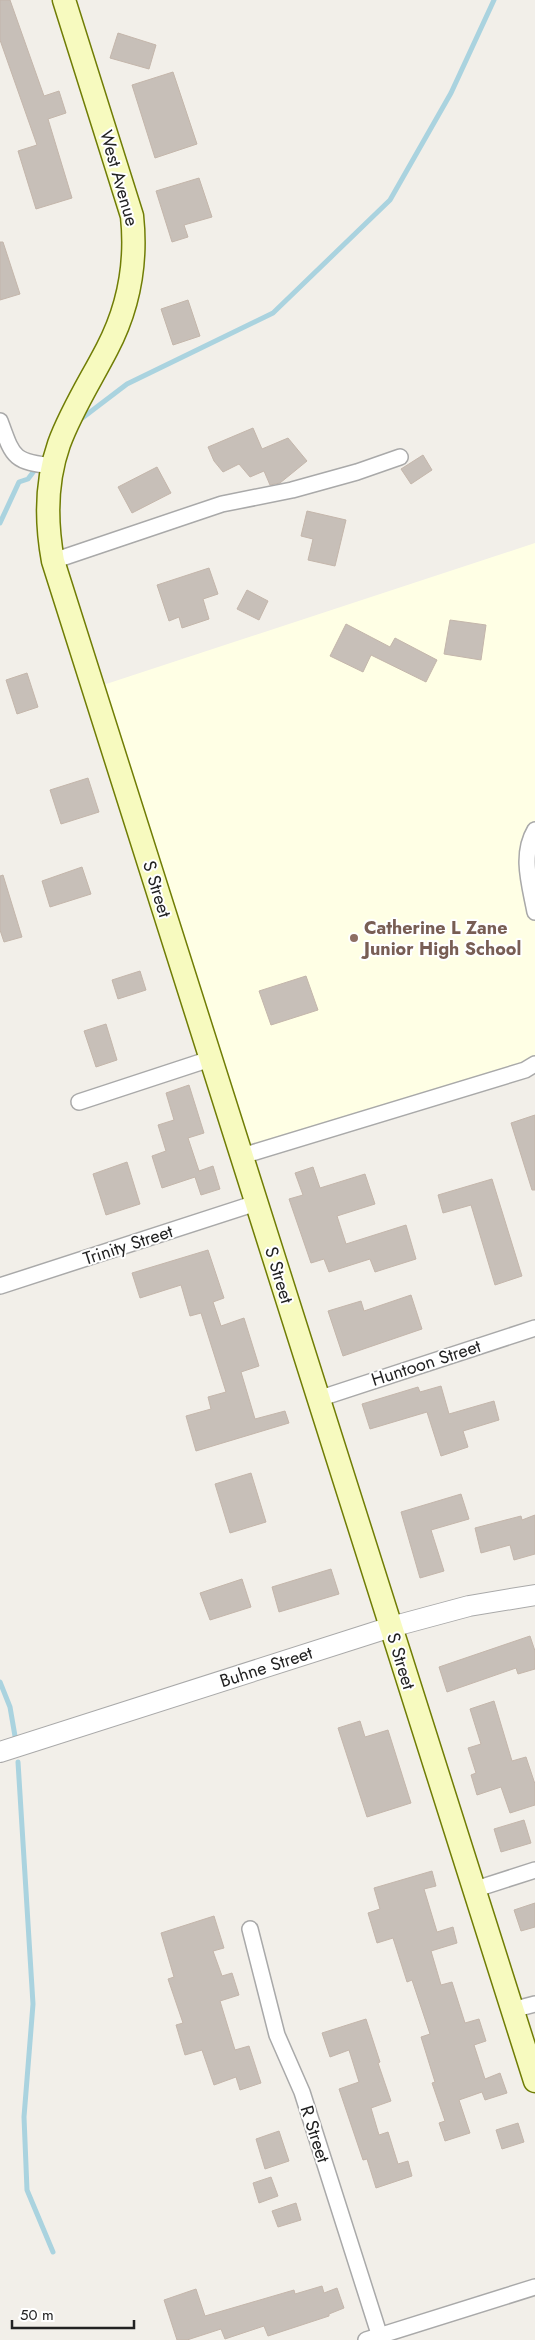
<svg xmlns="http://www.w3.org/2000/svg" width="535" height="2340" font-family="Jost,sans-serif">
<rect width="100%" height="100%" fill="#f2efe9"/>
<path fill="#ffffe5" d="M535,543V1073L525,1070L242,1156L94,688Z"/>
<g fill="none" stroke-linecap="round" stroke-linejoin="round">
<g stroke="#aad3df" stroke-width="5">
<path d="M77,422L127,384L273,313L390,200L451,93L494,0"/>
<path d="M0,523L19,482L28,479L37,467"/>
<path d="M0,1682L10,1707L16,1742"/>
<path d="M18,1762L33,2004L24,2117L27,2190L53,2252"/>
</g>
</g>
<g fill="#c7bfb8" stroke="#c4b6ab">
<path d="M0,0H10L44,96L59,91L66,113L48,119L72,198L36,209L18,151L37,145L0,40Z"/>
<path d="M118,33L156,45L149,69L110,58Z"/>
<path d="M173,72L197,144L155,158L132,85Z"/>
<path d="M199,178L212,217L184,225L188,237L172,242L156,191Z"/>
<path d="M0,242H3L20,294L0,300Z"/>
<path d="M188,300L200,336L173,345L161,309Z"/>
<path d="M253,428L262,449L288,438L307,461L280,483L270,485L264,471L250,477L239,464L223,472L214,461L208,447Z"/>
<path d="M423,455L432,470L411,484L401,469Z"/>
<path d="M157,467L171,493L132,513L118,487Z"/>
<path d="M307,511L346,520L335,566L308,560L313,539L301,536Z"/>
<path d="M209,568L218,594L203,599L209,619L182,628L179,617L169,621L157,585Z"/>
<path d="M247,590L268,601L259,620L237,609Z"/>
<path d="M450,620L486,625L481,660L444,654Z"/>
<path d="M346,624L390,647L395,638L437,660L426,682L371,655L363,672L330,656Z"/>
<path d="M27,673L38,707L17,714L6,680Z"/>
<path d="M88,778L99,812L61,824L50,790Z"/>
<path d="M82,867L91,894L50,907L42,881Z"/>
<path d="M3,875L22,937L4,942L0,930V876Z"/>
<path d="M140,971L146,990L118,999L112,980Z"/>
<path d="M306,976L318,1010L271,1025L259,991Z"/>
<path d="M106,1024L117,1060L96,1067L84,1031Z"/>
<path d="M189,1085L204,1133L188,1138L199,1171L213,1166L220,1189L201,1195L195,1177L162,1188L152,1156L166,1151L158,1125L174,1120L166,1093Z"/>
<path d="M535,1115V1190H532L511,1123Z"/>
<path d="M127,1162L140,1204L106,1215L93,1174Z"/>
<path d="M313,1167L320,1188L365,1174L375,1204L337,1216L346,1244L406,1225L416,1259L375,1272L370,1259L329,1272L324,1259L311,1263L289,1199L303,1195L295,1173Z"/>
<path d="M492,1179L522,1276L495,1285L471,1205L443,1213L438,1195Z"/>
<path d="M208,1250L224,1298L213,1302L221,1326L244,1318L259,1366L241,1372L255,1419L285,1411L289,1423L196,1451L186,1416L211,1409L208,1397L226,1392L201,1313L190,1316L181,1285L140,1298L132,1273Z"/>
<path d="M411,1295L422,1329L343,1356L328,1311L361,1301L364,1311Z"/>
<path d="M441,1386L449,1414L494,1401L499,1420L463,1431L468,1447L441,1456L427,1412L370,1429L362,1404L418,1387L420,1392Z"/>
<path d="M251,1473L266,1522L230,1533L215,1484Z"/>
<path d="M461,1494L469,1519L431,1530L444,1571L420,1578L401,1512Z"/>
<path d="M535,1515V1554L514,1560L510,1545L481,1553L475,1528L521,1516L522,1520Z"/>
<path d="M331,1569L339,1594L279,1612L272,1587Z"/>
<path d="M242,1579L251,1607L210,1620L200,1593Z"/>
<path d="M530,1636L535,1651V1669L518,1674L516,1668L447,1692L439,1667Z"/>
<path d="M494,1701L512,1761L526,1757L535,1784V1805L510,1813L501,1787L477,1795L471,1775L476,1773L468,1748L481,1744L470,1709Z"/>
<path d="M360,1721L365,1737L388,1730L411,1803L367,1817L338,1728Z"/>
<path d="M524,1820L531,1843L501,1852L494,1829Z"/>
<path d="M432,1871L436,1886L424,1889L437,1932L453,1927L457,1943L431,1951L441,1985L452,1982L465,2023L479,2019L486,2041L474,2045L485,2079L500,2073L507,2093L485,2100L482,2092L459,2100L470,2133L445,2141L439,2123L445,2121L432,2083L435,2082L421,2037L430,2034L412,1980L407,1982L393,1938L377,1943L368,1913L380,1909L374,1888Z"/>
<path d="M535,1903V1927L521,1931L514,1910Z"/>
<path d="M214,1916L224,1948L213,1951L222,1976L232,1973L239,1995L220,2001L235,2050L249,2046L261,2083L240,2090L236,2077L214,2085L202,2050L185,2055L176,2025L183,2023L168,1979L174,1977L161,1933Z"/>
<path d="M366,2019L380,2062L378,2063L391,2101L371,2108L379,2135L388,2132L398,2164L408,2161L412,2176L376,2188L367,2159L363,2160L339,2089L359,2082L349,2050L330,2057L322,2033Z"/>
<path d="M518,2123L524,2142L502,2149L496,2130Z"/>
<path d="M279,2131L289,2161L265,2169L256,2139Z"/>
<path d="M271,2177L278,2196L259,2203L253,2183Z"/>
<path d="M296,2203L301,2220L278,2227L272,2211Z"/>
<path d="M322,2286L324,2293L337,2288L344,2308L329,2314V2316L268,2336L264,2326L225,2339L221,2329L187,2340H177L164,2300L196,2289L205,2316L294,2290L295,2294Z"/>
</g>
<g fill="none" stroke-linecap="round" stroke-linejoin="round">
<g stroke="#a9a9a9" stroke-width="18">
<g id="minor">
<path d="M0,421C13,457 13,462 53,466"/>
<path d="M53,561L222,504L292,490L357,472L400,457"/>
<path d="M535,830C520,855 530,885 535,912"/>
<path d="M79,1102L210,1059"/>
<path d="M242,1156L525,1070L535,1064"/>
<path d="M0,1286L256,1203"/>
<path d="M318,1399L535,1328"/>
<path d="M473,1890L535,1870"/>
<path d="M250,1929L277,2035L302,2092L381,2340"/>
<path d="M512,2010L535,2004"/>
<path d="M366,2340L535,2287"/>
</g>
</g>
<g stroke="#a9a9a9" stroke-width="22">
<path id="tertiary" d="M0,1752L391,1627L469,1606L535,1595"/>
</g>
<g stroke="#707d05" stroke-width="25">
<path id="secondary" d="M64,0L132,216C137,263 129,307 107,349C91,380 71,411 59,444C46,481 46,523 53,561L535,2081"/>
</g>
<use href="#minor" stroke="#fff" stroke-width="15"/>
<use href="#tertiary" stroke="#fff" stroke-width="20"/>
<use href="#secondary" stroke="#f7fabf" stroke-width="22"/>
</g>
<circle fill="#8d6e63" stroke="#fff" stroke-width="2" cx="354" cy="938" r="5"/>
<g text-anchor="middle" stroke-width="4" stroke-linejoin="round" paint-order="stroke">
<g font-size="18" fill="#222" stroke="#fff">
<text transform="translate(119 178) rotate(74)" y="6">West Avenue</text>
<text transform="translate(157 889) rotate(73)" y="6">S Street</text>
<text transform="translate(128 1245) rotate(-18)" y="6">Trinity Street</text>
<text transform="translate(279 1275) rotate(73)" y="6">S Street</text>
<text transform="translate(426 1363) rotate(-18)" y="6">Huntoon Street</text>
<text transform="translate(401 1661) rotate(73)" y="6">S Street</text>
<text transform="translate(266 1667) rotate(-18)" y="6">Buhne Street</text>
<text transform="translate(315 2134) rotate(72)" y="6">R Street</text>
</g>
<g font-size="18" font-weight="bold" fill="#785e54" stroke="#fff" text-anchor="start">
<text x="364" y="934">Catherine L Zane<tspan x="364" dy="21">Junior High School</tspan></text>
</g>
</g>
<path d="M12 2320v8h122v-8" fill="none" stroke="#222222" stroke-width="2.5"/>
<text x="20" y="2320" font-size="15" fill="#222222" stroke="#ffffff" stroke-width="4" paint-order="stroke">50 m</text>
</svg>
